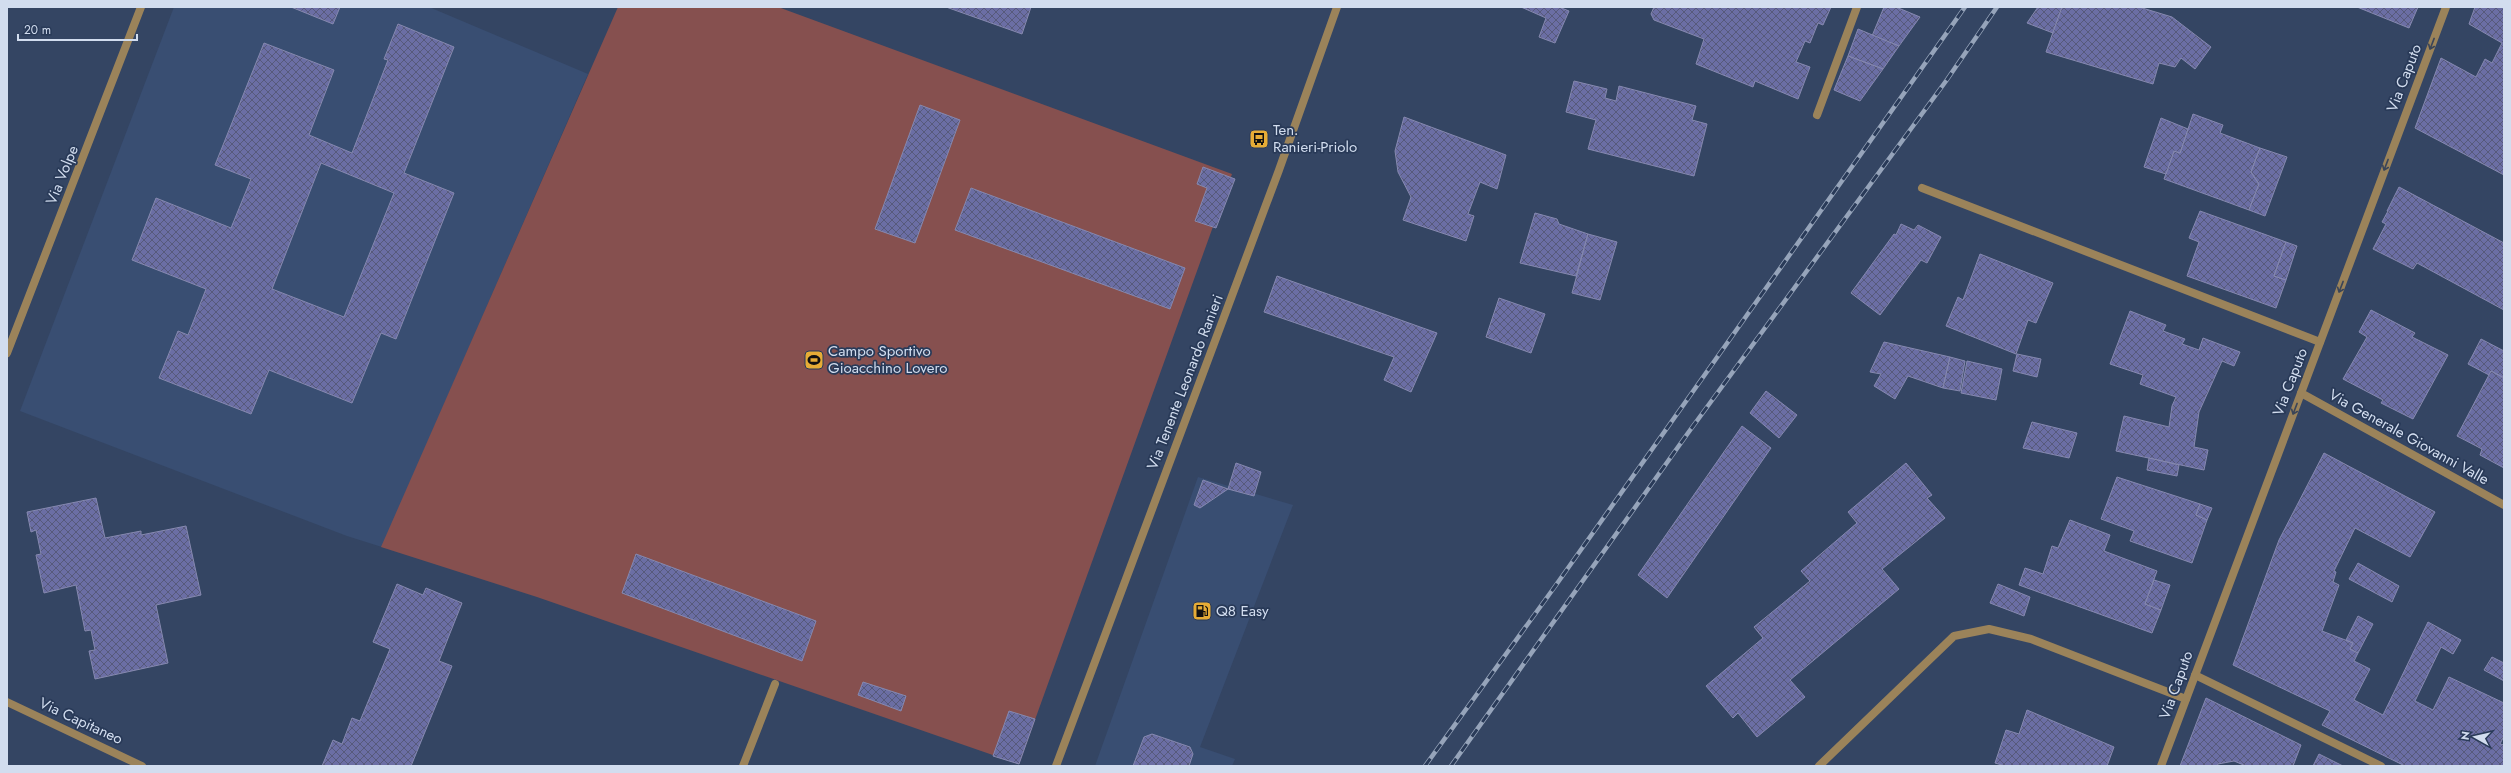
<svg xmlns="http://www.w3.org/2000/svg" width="2511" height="773" font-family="Jost,sans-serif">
<defs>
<pattern id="building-cross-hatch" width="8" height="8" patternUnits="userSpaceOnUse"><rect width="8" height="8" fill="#6b6ea4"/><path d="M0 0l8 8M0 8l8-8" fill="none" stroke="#575a7b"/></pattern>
</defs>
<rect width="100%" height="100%" fill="#344563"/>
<g fill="#394e72">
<path d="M174,7H429L588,74L382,547L347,536L20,411Z"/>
<path d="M1198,477L1293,505L1200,747L1235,759L1232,766H1095Z"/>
</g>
<path fill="#86504f" d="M618,7H778L1232,174L1019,764L537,597L381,547Z"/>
<g fill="url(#building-cross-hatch)" stroke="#8689af" fill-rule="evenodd">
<path d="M291,7H340L333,24Z"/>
<path d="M946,7H1031L1022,34Z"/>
<path d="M1521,7H1559L1569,11L1555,43L1539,37L1546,18Z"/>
<path d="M1654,7H1831L1823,25L1818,23L1810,43L1805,41L1796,62L1810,67L1798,99L1755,81L1753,87L1696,64L1704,39L1654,20L1651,14Z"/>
<path d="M1884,7H1896L1920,17L1899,46L1872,36Z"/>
<path d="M2038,7H2062L2053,33L2027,23Z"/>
<path d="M2062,7H2139L2172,17L2211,47L2195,69L2181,58L2175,67L2159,63L2153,84L2046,52Z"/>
<path d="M2357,7H2418L2409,28Z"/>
<path d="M2475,7H2504V175L2415,128L2441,58L2476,77L2485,59L2492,63L2502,43L2469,24Z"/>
<path d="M398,24L454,47L404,173L454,193L396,339L381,333L352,403L269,370L251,414L159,378L178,331L188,335L206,289L132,260L156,198L231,228L251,179L215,165L264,43L334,70L309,135L352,153L388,60L384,59ZM321,163L394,193L344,317L272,289Z"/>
<path d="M1858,29L1899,46L1883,69L1848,56Z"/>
<path d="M1848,56L1883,69L1860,101L1834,90Z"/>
<path d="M1574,81L1607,89L1605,98L1616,101L1619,86L1696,106L1692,120L1707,124L1694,176L1588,149L1596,120L1566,112Z"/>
<path d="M920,105L960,120L915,243L875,229Z"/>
<path d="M2193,114L2223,125L2220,133L2260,148L2251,172L2259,184L2249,210L2164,179L2174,151L2180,153Z"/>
<path d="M1404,117L1506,155L1497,189L1480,182L1468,214L1474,216L1466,241L1403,220L1411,197L1398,172L1395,151Z"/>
<path d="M2161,118L2188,129L2180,153L2174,151L2166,174L2144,167Z"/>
<path d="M2260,148L2287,157L2265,216L2249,210L2259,184L2251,172Z"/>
<path d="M1203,167L1235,179L1216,228L1195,221L1207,188L1197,184Z"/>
<path d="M2399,187L2504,243V310L2417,263L2413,269L2373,249L2386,224L2382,222L2388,211H2387Z"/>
<path d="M971,188L1185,268L1170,309L955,230Z"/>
<path d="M2200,211L2286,242L2274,276L2286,280L2276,308L2187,276L2199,242L2189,238Z"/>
<path d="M1535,213L1557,219L1559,224L1588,234L1576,276L1520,263Z"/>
<path d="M1901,224L1914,230L1918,225L1941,237L1927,263L1921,260L1880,315L1851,293L1894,234L1896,235Z"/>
<path d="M1588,234L1617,242L1600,300L1572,293Z"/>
<path d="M2286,242L2297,246L2286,280L2274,276Z"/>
<path d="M1980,254L2053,283L2036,323L2028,320L2016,354L1946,326L1958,297L1963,300Z"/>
<path d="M1277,276L1437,333L1411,392L1384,380L1394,357L1264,312Z"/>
<path d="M1499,298L1545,314L1531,353L1486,337Z"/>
<path d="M2371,310L2415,333L2412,337L2448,355L2413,419L2381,403L2383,400L2343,379L2367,337L2359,332Z"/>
<path d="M2130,311L2166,325L2163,331L2185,339L2182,344L2199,350L2203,338L2240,352L2234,366L2222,361L2199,412L2194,447L2208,450L2204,470L2116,451L2124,416L2169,427L2172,406L2176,397L2140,384L2143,375L2110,364Z"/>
<path d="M2481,339L2504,351V378L2491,371L2489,375L2468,364Z"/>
<path d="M1884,342L1950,357L1943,388L1908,376L1895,399L1874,386L1881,374L1870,372Z"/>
<path d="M2017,354L2041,359L2037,377L2013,371Z"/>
<path d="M1950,357L1965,361L1960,391L1943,388Z"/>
<path d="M1967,361L2002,369L1996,400L1961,393Z"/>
<path d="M2491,371L2504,378V468L2480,455L2482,449L2457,436Z"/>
<path d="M1766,391L1797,415L1779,438L1750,413Z"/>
<path d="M2032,422L2077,433L2069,458L2023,448Z"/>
<path d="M1742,426L1771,448L1667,598L1638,575Z"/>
<path d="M2324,453L2435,512L2410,557L2355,528L2334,571L2336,572L2333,582L2339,585L2322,631L2353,643L2350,649L2358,653L2354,661L2370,669L2354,700L2383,715L2428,622L2461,640L2453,654L2441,647L2415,701L2433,710L2449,677L2504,703V736L2500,744L2504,745V766H2405L2322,725L2330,711L2233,665L2279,540Z"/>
<path d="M2149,458L2179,465L2177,476L2147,470Z"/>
<path d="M1236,463L1261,472L1254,496L1228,489Z"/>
<path d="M1906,463L1932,495L1927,498L1945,518L1882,569L1899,589L1790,680L1805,697L1757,737L1738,713L1733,718L1706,686L1763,638L1754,627L1810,581L1801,571L1857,523L1848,512Z"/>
<path d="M2117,477L2200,504L2196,515L2207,520L2192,563L2130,541L2134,531L2101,519Z"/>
<path d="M1203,480L1228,489L1200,508L1194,505Z"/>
<path d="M96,498L105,538L141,531V535L186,526L201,595L156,605L168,663L95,679L89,651L95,650L91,630L85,631L76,585L44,593L36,555L41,554L36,530L31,532L27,512Z"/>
<path d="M2200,504L2212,508L2207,520L2196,515Z"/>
<path d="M2070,520L2110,535L2104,551L2157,571L2145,604L2161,610L2152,633L2019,585L2025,568L2043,574L2052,546L2058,548Z"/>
<path d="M636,554L816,621L802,661L622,593Z"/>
<path d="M2358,563L2399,586L2392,602L2349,579Z"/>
<path d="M2154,580L2170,585L2161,610L2145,604Z"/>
<path d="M397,584L423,595L426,588L462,603L439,661L452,666L411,766H322L333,740L342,744L352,718L360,721L390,649L373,642Z"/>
<path d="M1998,584L2030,597L2024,616L1990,603Z"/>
<path d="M2358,616L2373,624L2358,653L2350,649L2353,643L2346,640Z"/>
<path d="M2492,657L2504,663V681L2484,670Z"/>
<path d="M863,682L906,696L901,711L858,695Z"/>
<path d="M2206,698L2301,745L2293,766H2246L2234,761L2218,764L2217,766H2180Z"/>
<path d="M2027,710L2114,747L2107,766H2005L1995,763L2006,730L2019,734Z"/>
<path d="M1009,711L1035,719L1019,764L993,756Z"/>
<path d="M1152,734L1190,747L1193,754L1189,766H1133L1144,737Z"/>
<path d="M2319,754L2343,766H2313Z"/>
</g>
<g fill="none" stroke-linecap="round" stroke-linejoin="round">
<g stroke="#9b835a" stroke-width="8">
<path d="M1922,188L2320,342"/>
<path d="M1819,766L1954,636L1989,629L2031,639L2186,699"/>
</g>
<g stroke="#9b835a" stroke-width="8">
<path d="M1817,115L1857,7"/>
<path d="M7,353L141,7"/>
<path d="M2301,393L2504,505"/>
<path d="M2195,675L2381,766"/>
<path d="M7,702L142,766"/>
<path d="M743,766L775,684"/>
<path d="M1056,766L1279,170L1337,7"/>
<path d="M2161,766L2446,7"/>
</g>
<g stroke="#96a4ba" stroke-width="4.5">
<g id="rail">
<path d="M1425,766L1556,585L1965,7"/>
<path d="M1451,766L1688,433L1946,81L1997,7"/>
</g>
</g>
<use href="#rail" stroke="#293a58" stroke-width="3" stroke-dasharray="9" stroke-linecap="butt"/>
</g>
<defs><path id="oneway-shaft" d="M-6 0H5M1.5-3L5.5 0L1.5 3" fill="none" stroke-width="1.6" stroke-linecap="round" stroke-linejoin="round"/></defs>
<g stroke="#3a4558">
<use href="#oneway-shaft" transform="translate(2432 44) rotate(111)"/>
<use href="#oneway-shaft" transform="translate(2386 165) rotate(111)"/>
<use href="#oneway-shaft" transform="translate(2341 287) rotate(111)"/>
<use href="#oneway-shaft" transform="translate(2295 409) rotate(111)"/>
</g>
<defs>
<g id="bus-square" transform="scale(1)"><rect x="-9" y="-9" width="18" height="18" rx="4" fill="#e6ac36" stroke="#293a58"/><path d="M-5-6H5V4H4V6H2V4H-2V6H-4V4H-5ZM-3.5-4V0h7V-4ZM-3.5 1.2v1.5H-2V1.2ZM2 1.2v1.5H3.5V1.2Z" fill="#111"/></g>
<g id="stadium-square" transform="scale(1)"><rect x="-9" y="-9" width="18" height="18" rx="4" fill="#e6ac36" stroke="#293a58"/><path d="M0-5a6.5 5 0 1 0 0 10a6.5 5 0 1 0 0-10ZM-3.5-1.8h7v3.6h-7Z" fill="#111"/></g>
<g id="fuel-square" transform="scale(1)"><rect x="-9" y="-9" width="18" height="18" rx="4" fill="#e6ac36" stroke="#293a58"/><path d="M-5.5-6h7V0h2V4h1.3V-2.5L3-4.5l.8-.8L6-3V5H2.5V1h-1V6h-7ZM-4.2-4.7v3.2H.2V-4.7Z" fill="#111"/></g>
</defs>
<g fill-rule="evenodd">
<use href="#bus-square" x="1259" y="139"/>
<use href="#stadium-square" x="814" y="360"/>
<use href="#fuel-square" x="1202" y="611"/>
</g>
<g text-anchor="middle" stroke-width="3.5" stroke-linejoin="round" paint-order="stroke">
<g font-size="15" fill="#d2ddef" stroke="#293a58">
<text transform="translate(2404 78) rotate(-69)" y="5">Via Caputo</text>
<text transform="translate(62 175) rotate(-68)" y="5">Via Volpe</text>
<text transform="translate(1185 382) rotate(-69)" y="5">Via Tenente Leonardo Ranieri</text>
<text transform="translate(2290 382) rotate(-69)" y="5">Via Caputo</text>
<text transform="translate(2409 437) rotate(29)" y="5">Via Generale Giovanni Valle</text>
<text transform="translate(2176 685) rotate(-70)" y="5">Via Caputo</text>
<text transform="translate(81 721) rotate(25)" y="5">Via Capitaneo</text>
</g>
<g font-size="15" fill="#d2ddef" stroke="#293a58" text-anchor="start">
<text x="1273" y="135">Ten.<tspan x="1273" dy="17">Ranieri-Priolo</tspan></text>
<text x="828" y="356">Campo Sportivo<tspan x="828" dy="17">Gioacchino Lovero</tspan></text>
<text x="1216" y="616">Q8 Easy</text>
</g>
</g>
<rect width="2511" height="773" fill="none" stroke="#d2ddef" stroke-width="16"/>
<g transform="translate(2475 737) rotate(278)" stroke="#293a58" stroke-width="3" paint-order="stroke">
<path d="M0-3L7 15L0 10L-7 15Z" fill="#d2ddef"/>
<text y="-6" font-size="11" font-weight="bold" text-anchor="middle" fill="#d2ddef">N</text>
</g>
<path d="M18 34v6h119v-6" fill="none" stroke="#d2ddef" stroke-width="2"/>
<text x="24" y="34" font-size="12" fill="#d2ddef" stroke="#293a58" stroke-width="3" paint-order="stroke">20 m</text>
</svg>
